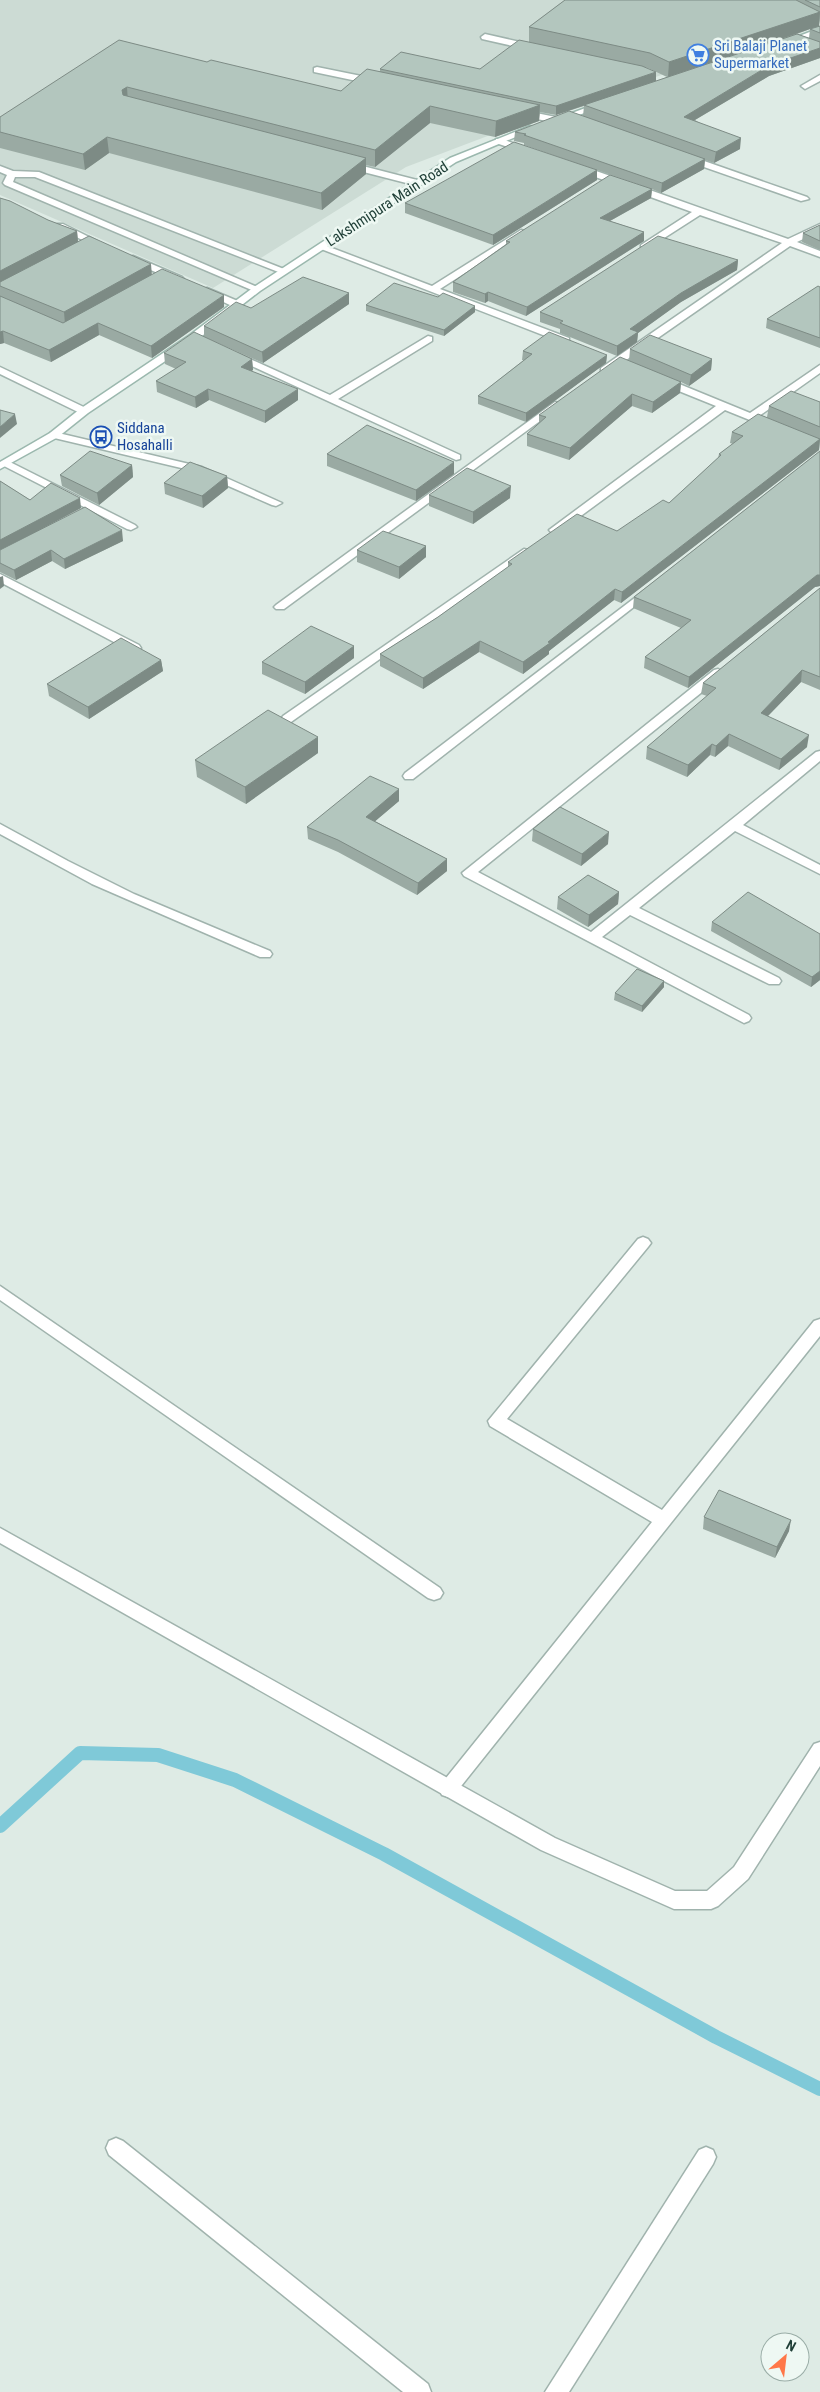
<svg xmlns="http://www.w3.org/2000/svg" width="820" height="2392" font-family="'Roboto Condensed',sans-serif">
<rect width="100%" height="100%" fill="#deebe5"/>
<path fill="#ccdbd4" d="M0,0H820V21L527,121L406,167L213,288L0,195Z"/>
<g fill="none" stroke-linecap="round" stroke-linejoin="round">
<path stroke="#7fc9d8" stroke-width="14" d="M0,1826L80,1753L158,1755L235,1780L384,1854L716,2037L820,2089"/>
<g stroke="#a0b3ad" stroke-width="3">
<g id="lane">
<path d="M820,75V81L805,89L801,86Z"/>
<path d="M0,166L13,171L39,172L289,271L281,273L35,177H15L13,182L262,289L257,292L254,291L5,185L3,183L7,175L0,172Z"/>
<path d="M54,432L202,467L282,503L276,506L272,505L194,471L50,437V433Z"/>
<path d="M6,460L135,525L137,527L131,530L127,529L2,465L1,463Z"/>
<path d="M0,574L139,645L141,648L139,651H131L0,582Z"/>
<path d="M0,824L68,861L134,894L270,951L272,954L270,957H260L92,884L0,834Z"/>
<path d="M643,1237L648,1239L651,1243L648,1247L507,1419L662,1510L814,1321L820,1319V1336L454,1795L448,1797L442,1795L439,1789L442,1783L652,1522L490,1426L488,1421L638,1239Z"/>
</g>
</g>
<g stroke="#a0b3ad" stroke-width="3">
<g id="street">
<path d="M485,34L538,46L539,48L535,51L482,39L481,37Z"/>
<path d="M317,67L376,79L380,82L376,85L314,72V68Z"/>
<path d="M521,110L556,117L560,120L556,123L518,115L517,113Z"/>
<path d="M496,139H502L533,151L528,154L496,143Z"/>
<path d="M687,155L807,197L809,199L801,201L684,160V156Z"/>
<path d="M347,162L421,181L423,183L418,186L344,167V163Z"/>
<path d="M576,166H582L788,239L820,224V231L797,242L820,251V257L790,246L609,372H601V368L782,243L700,215L647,249H641V245L692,212L576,170Z"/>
<path d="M57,224H63L97,241L89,243L57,228Z"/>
<path d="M521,230L529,232L440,289L569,338V342H561L316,247L324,245L432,286Z"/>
<path d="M133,256L182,277L184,279L176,281L130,261V257Z"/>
<path d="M207,288L240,302L241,304L240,306H232L204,293V289Z"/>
<path d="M428,336L432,337V341L338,399L460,455V459L456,460L230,356L235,353L239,354L330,395Z"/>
<path d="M820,365V373L759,416L775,423V427H767L725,410L559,532H551L549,530L716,406L659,383V379H667L750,413Z"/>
<path d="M0,367L88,409L89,411L84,414L80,413L0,374Z"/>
<path d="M555,402L559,403V407L284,609H276L274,607L276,605Z"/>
<path d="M524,549L528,550V554L291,722H283L281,719L283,716Z"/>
<path d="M649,587L655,590L653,592L413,779H405L403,776L405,773Z"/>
<path d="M718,669L724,673L722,676L478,872L591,932L816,752L820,751V761L743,825L820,865V874L735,831L639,908L779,978L781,981L779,984H769L630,915L602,937L749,1015L751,1018L749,1021L744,1023L464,876L462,873L714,670Z"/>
<path d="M0,1286L440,1588L443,1593L440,1598L434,1600L428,1598L0,1300Z"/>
<path d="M0,1528L555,1838L675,1891H707L734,1867L814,1744L820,1742V1766L748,1879L718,1906L711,1909H674L541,1850L0,1543Z"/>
<path d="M116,2138L123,2141L428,2384L431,2392H403L109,2155L106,2148L109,2141Z"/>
<path d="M706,2147L713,2150L716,2157L713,2164L569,2392H545L699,2150Z"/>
</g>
</g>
<g stroke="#9bb8ae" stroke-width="3">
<g id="secondary">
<path d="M820,28V34L785,46L781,43Z"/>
<path d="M599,103L606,105L560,122L553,120Z"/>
<path d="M530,126L537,128L456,162L260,291L198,339L88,413L58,437L0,469V462L50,433L80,409L190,335L254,287L450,158Z"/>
</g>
</g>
<use href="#lane" fill="#fff" fill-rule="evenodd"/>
<use href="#street" fill="#fff" fill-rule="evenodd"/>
<use href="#secondary" fill="#fff" fill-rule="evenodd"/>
</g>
<g fill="#9aaaa3" fill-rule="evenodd">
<path d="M565,0H820V18L819,26H820V58L769,76L695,120L740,149L714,163L705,160L704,169L661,193L652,189L651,198L610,221L644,232V241L526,316L488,301L485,303L453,292V282L506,244V241L640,185L597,170V180L493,245L405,213V203L570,161L524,145V143L514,141L515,132L583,116L584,106L556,115L540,112L539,121L495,137L430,123L375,167L366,165V174L322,210L109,153L85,170L0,148V117L207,62L341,91L380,71V69H480L529,42V27ZM810,29L809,38L797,34ZM644,67L648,68L667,77L656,81Z"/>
<path d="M0,198L48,220L77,231L78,242L224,307L152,358L99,335L51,362L4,343L0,344Z"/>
<path d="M820,225V250L802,242L803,233Z"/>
<path d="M738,260L737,270L681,302L638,333L637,342L617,356L560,333V329L540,322V312Z"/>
<path d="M820,287V348L766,328L767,319Z"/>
<path d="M349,293V304L263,363L204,337V326L251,308Z"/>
<path d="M366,305L475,306V312L444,336L366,311Z"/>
<path d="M630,349L712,359L711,370L689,386L681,382L680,393L652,413L632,406L569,460L527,446V434L539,424V415L629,361Z"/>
<path d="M523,351L607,355L606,363L526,422L478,404V396L524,360H522Z"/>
<path d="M164,353L252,359L253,370L251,371L298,400L265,423L209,400L196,408L157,392L156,381L176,369L165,364Z"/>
<path d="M820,402V441L819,450L621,603L614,600L549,651V654L523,674L479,652L423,689L380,666V654L438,617L508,567V562L617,531L669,503L718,458L719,454L733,444L730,443L732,432L767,417L769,406Z"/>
<path d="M820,451V586L815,587L688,688L644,668L645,657L681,628L633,608L634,597Z"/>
<path d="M327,454L454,474L416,501L327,466Z"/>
<path d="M132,465L133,477L99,505L62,486L60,475Z"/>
<path d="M227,476L228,488L203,508L165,494L164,483Z"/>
<path d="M0,481L30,500L81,508L28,536L123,541L65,569L52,561L16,580L0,572Z"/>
<path d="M429,495L510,498L473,524L429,506Z"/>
<path d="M426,546V557L399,579L357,562V550Z"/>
<path d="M820,588V690L801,682L768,716L807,747L779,770L728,746L715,757L710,755L687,777L646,759L647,747L707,696L701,694L703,683Z"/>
<path d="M354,646V658L305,694L262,674V662Z"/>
<path d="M161,660L163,671L89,719L49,696L47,684Z"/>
<path d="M318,737V753L246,804L197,777L195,760Z"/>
<path d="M399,789V801L375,821L447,859V871L417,895L338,852L308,839L307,827Z"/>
<path d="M533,829L608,844L581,866L532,841Z"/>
<path d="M619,892L618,904L588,927L557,909L558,897Z"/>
<path d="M712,922L820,934V980L811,987L711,931Z"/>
<path d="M664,981V987L642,1012L614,1000L615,993Z"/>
<path d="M704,1517L789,1531L775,1558L703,1529Z"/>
</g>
<g fill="#7d8b85">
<path d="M820,12L819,26L668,77L669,62Z"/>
<path d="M820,48V58L769,76L683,127L684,117L770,65Z"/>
<path d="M656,72V81L556,115V106Z"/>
<path d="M127,87L128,103L123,106L122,90Z"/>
<path d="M540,105L539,121L495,137L496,121Z"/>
<path d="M430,106V123L375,167V150Z"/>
<path d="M107,137L109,153L85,170L83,154Z"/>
<path d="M741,138L740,149L714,163L716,152Z"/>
<path d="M366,158V174L322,210L321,193Z"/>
<path d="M705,159L704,169L661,193L662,183Z"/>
<path d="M597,170V180L493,245V235Z"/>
<path d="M652,189L651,198L599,227L600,218Z"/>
<path d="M77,231L78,242L0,284V271Z"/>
<path d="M644,232V241L526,316L527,307Z"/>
<path d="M738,260L737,270L681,302L638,333L637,342L617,356V346L630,329L681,293Z"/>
<path d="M151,264L152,276L65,324L64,312Z"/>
<path d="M488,292V301L485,303V294Z"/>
<path d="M349,293V304L263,363L262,352Z"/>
<path d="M224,295V307L152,358L151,346Z"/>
<path d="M475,306V312L444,336V330Z"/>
<path d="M98,323L99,335L51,362L49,350Z"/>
<path d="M3,331L4,343L0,344V332Z"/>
<path d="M607,355L606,363L526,422V413Z"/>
<path d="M252,359L253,370L242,378L241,367Z"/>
<path d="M712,359L711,370L689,386L691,375Z"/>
<path d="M681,382L680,393L652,413L653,402Z"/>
<path d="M208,389L209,400L196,408L195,397Z"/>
<path d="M298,389V400L265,423V411Z"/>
<path d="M632,394V406L569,460L570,448Z"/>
<path d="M15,414L17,424L0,438V427Z"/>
<path d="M820,439L819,450L621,603L622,592Z"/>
<path d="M454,462V474L416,501V490Z"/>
<path d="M132,465L133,477L99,505L97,493Z"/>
<path d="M227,476L228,488L203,508L202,496Z"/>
<path d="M511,486L510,498L473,524V512Z"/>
<path d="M80,498L81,508L0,551V540Z"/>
<path d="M122,530L123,541L65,569L64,559Z"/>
<path d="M426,546V557L399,579V567Z"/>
<path d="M51,550L52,561L16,580L14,570Z"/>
<path d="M817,575H820V586L815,587L688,688L689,677Z"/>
<path d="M3,576L4,586L0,589V577Z"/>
<path d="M615,589L614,600L549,651V654L523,674V662L548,642Z"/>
<path d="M480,641L479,652L423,689V678Z"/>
<path d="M354,646V658L305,694V682Z"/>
<path d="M161,660L163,671L89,719L88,707Z"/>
<path d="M802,670L801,682L759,725L761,713Z"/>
<path d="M729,734L728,746L715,757L716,746Z"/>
<path d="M809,735L807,747L779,770L781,759Z"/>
<path d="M318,737V753L246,804L245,787Z"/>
<path d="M712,744L710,755L687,777L688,765Z"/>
<path d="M399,789V801L366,829V817Z"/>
<path d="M609,832L608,844L581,866L582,854Z"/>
<path d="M447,859V871L417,895L418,883Z"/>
<path d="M619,892L618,904L588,927L589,915Z"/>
<path d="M820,971V980L811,987L812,977Z"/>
<path d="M664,981V987L642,1012V1006Z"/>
<path d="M791,1520L789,1531L775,1558L777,1547Z"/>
</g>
<g fill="#b3c6be" stroke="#7d8b85">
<path d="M565,0H796L820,12L669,62L650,53L529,27Z"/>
<path d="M805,0H820V7Z"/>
<path d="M820,26V33L810,29Z"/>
<path d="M797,34L820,42V48L770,65L684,117L741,138L716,152L584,105Z"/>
<path d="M119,40L207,62L211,60L341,91L367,69L540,105L496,121L430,106L375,150L127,87L122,90L123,95L366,158L321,193L107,137L83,154L0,132V117Z"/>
<path d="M519,40L642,66L656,72L556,106L380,69L401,52L480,69Z"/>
<path d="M569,111L705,159L662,183L524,135L526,134L515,132Z"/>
<path d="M514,142L597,170L493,235L405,203Z"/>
<path d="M610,175L652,189L600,218L644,232L527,307L488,292L485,294L453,282L510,242L506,241Z"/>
<path d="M0,198L10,201L48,220L77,231L0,271Z"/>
<path d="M820,225V241L803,233Z"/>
<path d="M89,236L151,264L64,312L0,286V282Z"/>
<path d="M658,236L738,260L681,293L630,329L638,332L617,346L560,323L563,321L540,312Z"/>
<path d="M162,269L224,295L151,346L98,323L49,350L3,331L0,332V296L63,323Z"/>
<path d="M303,277L349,293L262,352L204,326L236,302L251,308Z"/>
<path d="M394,283L438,297L443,293L475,306L444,330L366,305Z"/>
<path d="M818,286L820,287V338L767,319Z"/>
<path d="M194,332L252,359L241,367L298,389L265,411L208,389L195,397L156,381L186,362L164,353Z"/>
<path d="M549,332L607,355L526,413L478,396L532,354L523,351Z"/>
<path d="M650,335L712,359L691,375L630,349Z"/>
<path d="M620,357L681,382L653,402L632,394L570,448L527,434L546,417L539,415Z"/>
<path d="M791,391L820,402V427L769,406Z"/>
<path d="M0,410L15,414L0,427Z"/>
<path d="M758,414L820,439L622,592L615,589L548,642L550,643L523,662L480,641L423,678L380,654L438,617L512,564L508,562L577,514L617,531L663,500L669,503L721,455L719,454L743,436L732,432Z"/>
<path d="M367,425L454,462L416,490L327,454Z"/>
<path d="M90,451L132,465L97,493L60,475Z"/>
<path d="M820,451V575H817L689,677L645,657L691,620L634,597Z"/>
<path d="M190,462L227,476L202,496L164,483Z"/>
<path d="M467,468L511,486L473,512L429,495Z"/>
<path d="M0,481L30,500L51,483L80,498L0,540Z"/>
<path d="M85,507L122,530L64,559L51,550L14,570L0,563V550Z"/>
<path d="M383,531L426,546L399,567L357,550Z"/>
<path d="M820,588V677L802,670L761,713L809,735L781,759L729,734L716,746L712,744L688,765L647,747L716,688L703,683Z"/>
<path d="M311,626L354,646L305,682L262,662Z"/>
<path d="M121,638L161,660L88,707L47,684Z"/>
<path d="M268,710L318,737L245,787L195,760Z"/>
<path d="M370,776L399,789L366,817L447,859L418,883L338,840L307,827Z"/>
<path d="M560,807L609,832L582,854L533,829Z"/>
<path d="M588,875L619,892L589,915L558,897Z"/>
<path d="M748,892L820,934V971L812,977L712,922Z"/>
<path d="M637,969L664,981L642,1006L615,993Z"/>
<path d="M719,1490L791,1520L777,1547L704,1517Z"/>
</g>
<defs>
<g id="supermarket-ring" transform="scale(1.125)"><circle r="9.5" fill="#eef8f3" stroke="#3f7fe0" stroke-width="1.5"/><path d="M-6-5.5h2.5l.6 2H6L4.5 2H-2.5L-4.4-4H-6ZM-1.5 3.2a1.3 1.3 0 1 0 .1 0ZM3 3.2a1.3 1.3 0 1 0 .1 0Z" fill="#3f7fe0"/></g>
<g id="bus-ring" transform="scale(1.125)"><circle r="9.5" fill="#eef8f3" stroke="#1a4fb4" stroke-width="1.5"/><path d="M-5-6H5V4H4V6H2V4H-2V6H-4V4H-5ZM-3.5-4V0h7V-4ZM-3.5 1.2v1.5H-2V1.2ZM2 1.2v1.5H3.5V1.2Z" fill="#1a4fb4"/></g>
</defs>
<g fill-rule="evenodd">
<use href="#supermarket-ring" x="698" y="55"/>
<use href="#bus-ring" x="101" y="437"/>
</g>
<g text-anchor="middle" stroke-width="5" stroke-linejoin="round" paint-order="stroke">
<g font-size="15" fill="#366cbe" stroke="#eef8f3" text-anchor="start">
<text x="714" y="51">Sri Balaji Planet<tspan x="714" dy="17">Supermarket</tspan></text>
</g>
<g font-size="15" fill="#1d3d35" stroke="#eef8f3">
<text transform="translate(387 204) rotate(-33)" y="5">Lakshmipura Main Road</text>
</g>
<g font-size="15" fill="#164399" stroke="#eef8f3" text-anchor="start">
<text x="117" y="433">Siddana<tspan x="117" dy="17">Hosahalli</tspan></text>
</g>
</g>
<g transform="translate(785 2357) rotate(28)"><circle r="24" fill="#eef8f3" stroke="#9aada7"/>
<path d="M0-4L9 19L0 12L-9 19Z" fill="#ff7748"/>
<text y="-8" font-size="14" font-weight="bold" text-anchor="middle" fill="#1d3d35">N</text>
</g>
</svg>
